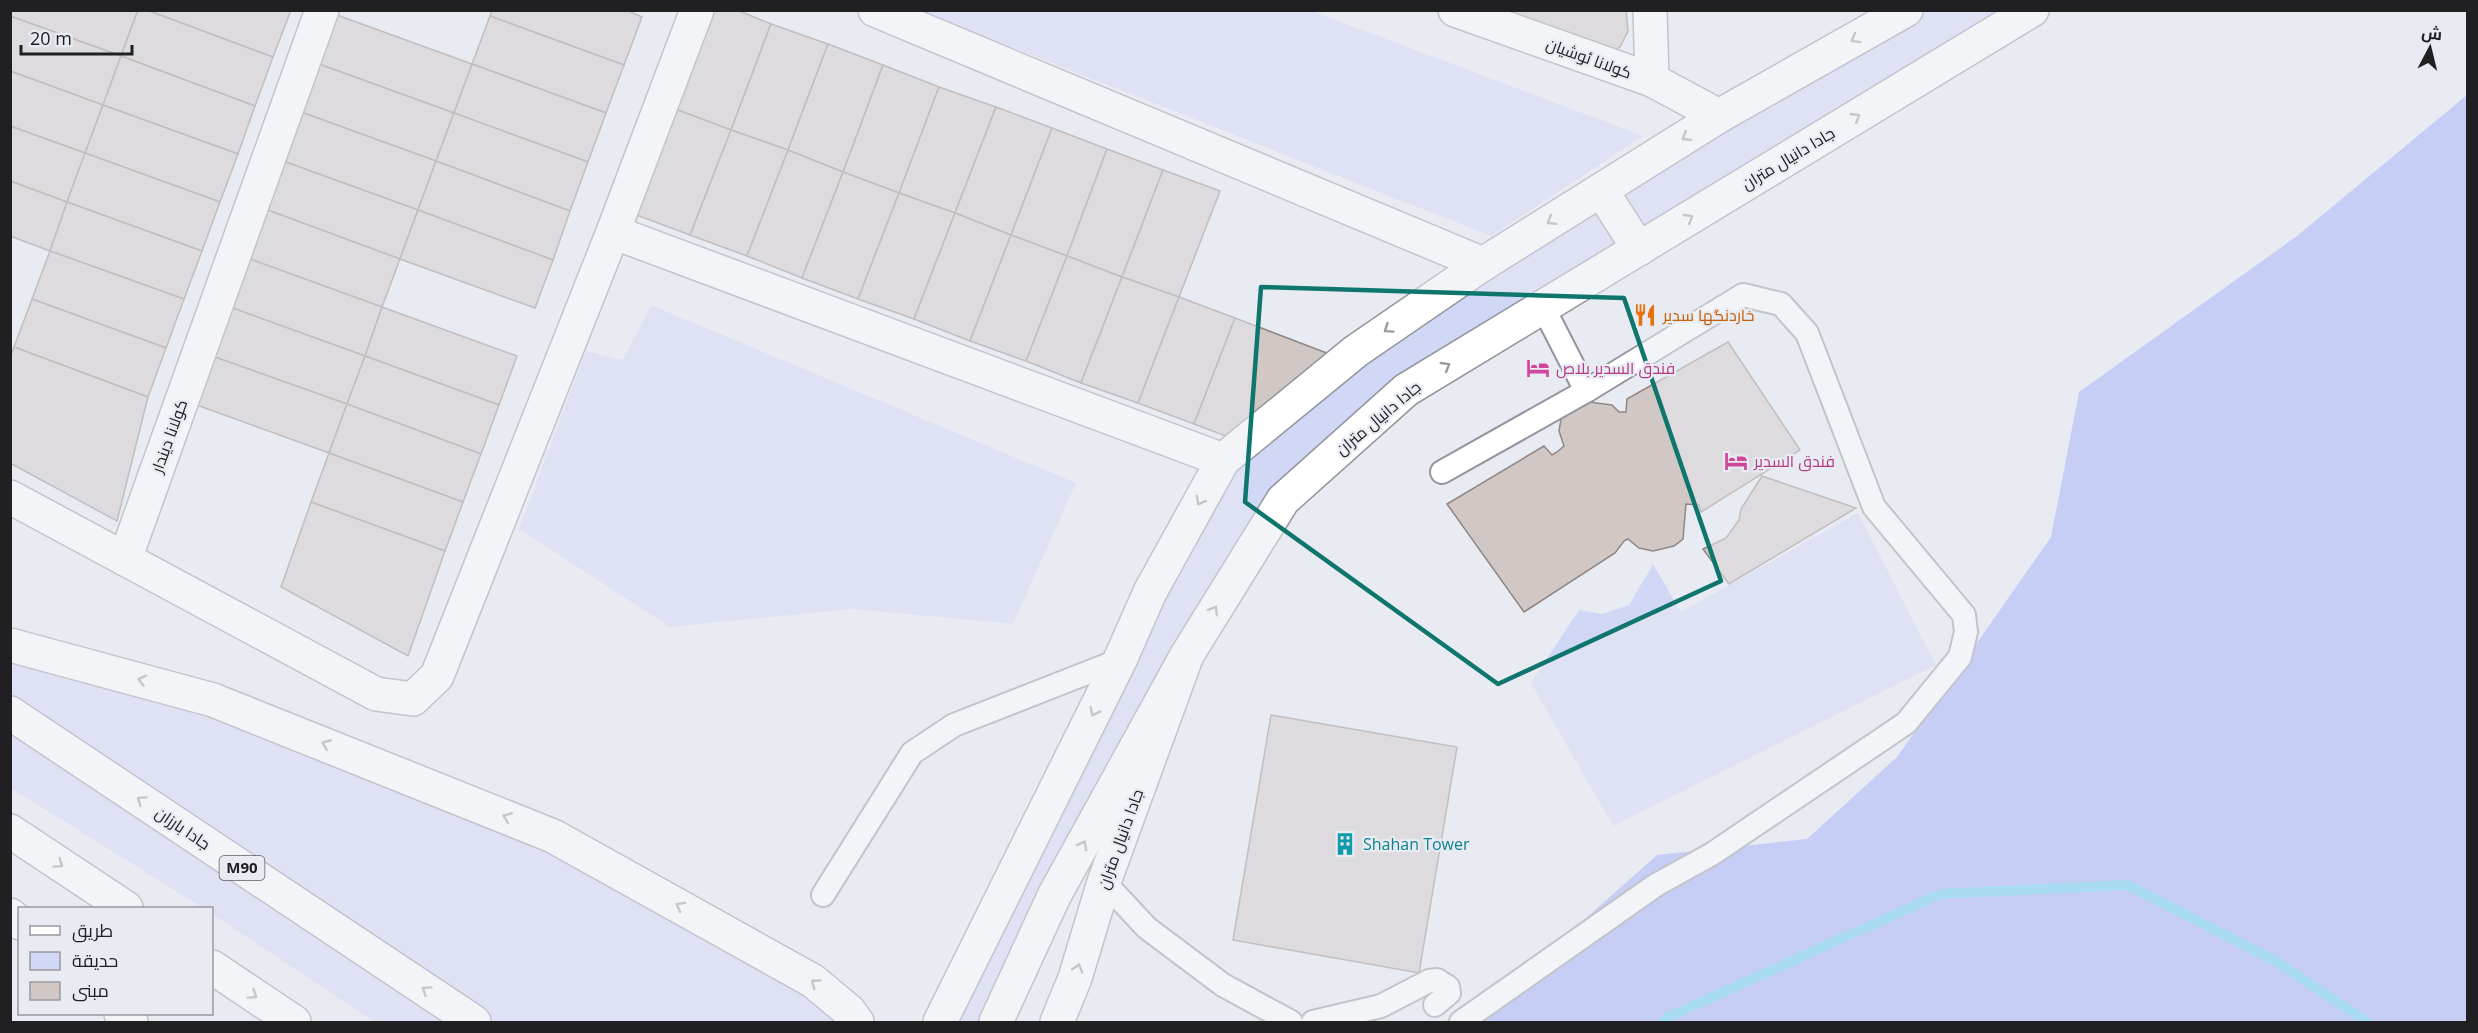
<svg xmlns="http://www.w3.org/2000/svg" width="2478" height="1033" font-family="'Open Sans',Cairo,sans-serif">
<rect width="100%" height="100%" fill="#e9ebf3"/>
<g fill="#d1d8f5">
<path d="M920,11H1312L1643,136L1491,236Z"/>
<path d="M1916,11H2023L1310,469L992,1022H946L1229,463L1349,366Z"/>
<path d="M651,305L1076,483L1013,624L852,609L670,627L519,529L586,351L623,360Z"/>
<path d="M1858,513L1936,665L1613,826L1531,683L1579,610L1602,614L1629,605L1653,564L1681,612Z"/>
<path d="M10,645L553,836L857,1022H474L11,713Z"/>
<path d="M10,730L459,1022H375L212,914V908H203L11,788Z"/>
</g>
<path fill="#9eacfa" d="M2467,95V1022H1446L1558,943L1657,855L1807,839L1897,757L2051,537L2079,392L2297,236Z"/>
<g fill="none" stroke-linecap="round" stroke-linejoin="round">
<path stroke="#5cc8ef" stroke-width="10" d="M1663,1022L1666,1018L1940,894L2128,885L2277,962L2367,1022"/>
</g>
<g fill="#d1c8c5" stroke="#8f8784" stroke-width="1.5">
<path d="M10,10H138L121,56L10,16Z"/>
<path d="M138,10H147L273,57L255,106L121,56Z"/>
<path d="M147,10H291L273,57Z"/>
<path d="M492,10H626L642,17L624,65L490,16Z"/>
<path d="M712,10H737L771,24L731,130L675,109Z"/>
<path d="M1495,10H1626L1628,31L1620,47L1610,53Z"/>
<path d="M337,15L472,64L454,113L319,64Z"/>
<path d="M10,16L121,56L103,105L10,71Z"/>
<path d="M490,16L624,65L606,113L472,64Z"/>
<path d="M771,24L828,44L788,150L731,130Z"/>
<path d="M828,44L883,65L843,172L788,150Z"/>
<path d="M121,56L255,106L238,154L103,105Z"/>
<path d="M319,64L454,113L436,161L301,112Z"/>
<path d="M472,64L606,113L588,162L454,113Z"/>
<path d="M883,65L939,87L899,193L843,172Z"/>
<path d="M10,71L103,105L85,153L10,126Z"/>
<path d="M939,87L996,107L955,213L899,193Z"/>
<path d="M103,105L238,154L220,202L85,153Z"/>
<path d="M996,107L1052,128L1011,235L955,213Z"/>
<path d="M675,109L731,130L690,235L634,214Z"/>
<path d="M301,112L436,161L418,210L283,161Z"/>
<path d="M454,113L588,162L570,211L436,161Z"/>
<path d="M10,126L85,153L67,202L10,181Z"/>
<path d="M1052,128L1107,149L1067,256L1011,235Z"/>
<path d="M731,130L788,150L747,256L690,235Z"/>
<path d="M1107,149L1163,170L1122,277L1067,256Z"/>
<path d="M788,150L843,172L802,278L747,256Z"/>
<path d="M85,153L220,202L202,251L67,202Z"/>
<path d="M283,161L418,210L400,259L265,209Z"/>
<path d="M436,161L570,211L553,260L418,210Z"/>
<path d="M1163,170L1220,191L1179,297L1122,277Z"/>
<path d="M843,172L899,193L858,299L802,278Z"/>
<path d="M10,181L67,202L50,251L10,236Z"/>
<path d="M899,193L955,213L914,319L858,299Z"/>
<path d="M67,202L202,251L184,299L50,251Z"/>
<path d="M265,209L400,259L382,307L247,258Z"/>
<path d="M418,210L553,260L535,308L400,259Z"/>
<path d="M955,213L1011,235L970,341L914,319Z"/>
<path d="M1011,235L1067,256L1026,361L970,341Z"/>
<path d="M50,251L184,299L166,348L32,299Z"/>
<path d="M1067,256L1122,277L1081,383L1026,361Z"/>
<path d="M247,258L382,307L365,356L230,307Z"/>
<path d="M1122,277L1179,297L1138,403L1081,383Z"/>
<path d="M1179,297L1235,318L1194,424L1138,403Z"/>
<path d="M32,299L166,348L148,397L14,347Z"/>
<path d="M230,307L365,356L347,404L212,356Z"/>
<path d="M382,307L517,356L499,405L365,356Z"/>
<path d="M1235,318L1332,355L1239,441L1194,424Z"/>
<path d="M1728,342L1800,450L1701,512L1699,505L1686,504L1683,539L1674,546L1653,551L1639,548L1628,539L1624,541L1615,553L1524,612L1447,504L1544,446L1552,455L1557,452L1564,446L1559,431L1561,419L1566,413L1589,402L1612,405L1619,412H1626L1627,399Z"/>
<path d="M14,347L148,397L117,521L10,463V358Z"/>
<path d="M212,356L347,404L329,453L194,404Z"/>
<path d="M365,356L499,405L481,454L347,404Z"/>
<path d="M347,404L481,454L463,502L329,453Z"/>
<path d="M329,453L463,502L445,551L311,502Z"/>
<path d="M1762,476L1856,508L1729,584L1703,549L1726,538L1739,520L1741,509Z"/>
<path d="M311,502L445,551L408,656L281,587Z"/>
<path d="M1271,715L1457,747L1419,973L1233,940Z"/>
</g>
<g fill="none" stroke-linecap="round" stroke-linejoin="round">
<g stroke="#94959d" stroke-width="26">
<g id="lane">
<path d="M1543,307L1586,391"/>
<path d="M1442,472L1586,391L1743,295L1781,304L1807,333L1874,507L1964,615L1966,632L1960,657L1906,723L1712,854L1656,885L1461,1022"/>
<path d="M1104,882L1147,928L1223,985L1291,1022"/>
<path d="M823,895L912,753L954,725L1120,660"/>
<path d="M1313,1022L1381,1006L1429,981L1437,980L1448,987L1449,993L1435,1005"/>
</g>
</g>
<g stroke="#94959d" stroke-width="36">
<g id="street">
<path d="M875,10L1483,264"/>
<path d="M1650,10L1652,80"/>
<path d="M613,232L1223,460"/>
<path d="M10,497L376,694L413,699L437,676L613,232L697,10"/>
<path d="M125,559L322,10"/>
</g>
</g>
<g stroke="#94959d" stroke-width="36">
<path id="secondary" d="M1455,10L1652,80L1719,116"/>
</g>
<g stroke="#94959d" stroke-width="36">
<g id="primary">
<path d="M1601,190L1639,249"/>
<path d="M940,1022L1120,660L1150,592L1223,460L1356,351L1483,264L1719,116L1906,10"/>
<path d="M1057,1022L1075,978L1104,882L1187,655L1283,500L1406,390L2032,10"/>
</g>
</g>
<g stroke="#94959d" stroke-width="36">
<g id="highway">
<path d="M10,645L213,700L553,836L813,981L849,1011L857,1022"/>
<path d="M10,713L474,1022"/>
<path d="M10,831L126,908"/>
<path d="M10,915L20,923"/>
<path d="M212,967L294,1022"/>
<path d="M121,1014L131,1022"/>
<path d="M996,1022L1054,896L1187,655"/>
</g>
</g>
<use href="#lane" stroke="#fff" stroke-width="22"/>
<use href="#street" stroke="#fff" stroke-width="33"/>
<use href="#secondary" stroke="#fff" stroke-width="33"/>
<use href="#primary" stroke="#fff" stroke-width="33"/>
<use href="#highway" stroke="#fff" stroke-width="33"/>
</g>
<defs><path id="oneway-chevron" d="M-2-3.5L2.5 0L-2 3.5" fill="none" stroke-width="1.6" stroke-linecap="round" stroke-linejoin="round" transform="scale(1.5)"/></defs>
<g stroke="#9b9b9c">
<use href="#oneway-chevron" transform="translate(1855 39) rotate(151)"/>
<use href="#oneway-chevron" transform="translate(1856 117) rotate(-31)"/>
<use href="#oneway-chevron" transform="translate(1686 137) rotate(148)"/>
<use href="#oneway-chevron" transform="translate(1689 218) rotate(-31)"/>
<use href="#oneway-chevron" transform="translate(1551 221) rotate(148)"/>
<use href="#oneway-chevron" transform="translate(1388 329) rotate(146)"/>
<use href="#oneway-chevron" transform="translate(1446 366) rotate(-31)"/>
<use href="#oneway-chevron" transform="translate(1200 501) rotate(119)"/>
<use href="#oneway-chevron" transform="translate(1214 610) rotate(-59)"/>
<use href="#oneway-chevron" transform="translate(142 680) rotate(-165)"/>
<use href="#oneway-chevron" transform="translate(1094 712) rotate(116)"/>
<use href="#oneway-chevron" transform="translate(326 744) rotate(-158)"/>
<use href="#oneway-chevron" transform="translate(141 800) rotate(-146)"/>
<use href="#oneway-chevron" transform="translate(507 817) rotate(-158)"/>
<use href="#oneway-chevron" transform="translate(1083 845) rotate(-61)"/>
<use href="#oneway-chevron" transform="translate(59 864) rotate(34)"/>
<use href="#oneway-chevron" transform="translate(680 906) rotate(-151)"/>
<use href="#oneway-chevron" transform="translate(1078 968) rotate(-73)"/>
<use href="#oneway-chevron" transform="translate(815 983) rotate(-144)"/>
<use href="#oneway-chevron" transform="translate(426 990) rotate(-146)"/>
<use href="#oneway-chevron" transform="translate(253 995) rotate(34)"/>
</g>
<path d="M0 0H2478V1033H0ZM1261,287L1624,298L1721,581L1498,684L1245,502Z" fill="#e9ebf3" fill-opacity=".55" fill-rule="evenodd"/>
<path fill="none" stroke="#0f766e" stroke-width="4.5" stroke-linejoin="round" d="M1261,287L1624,298L1721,581L1498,684L1245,502Z"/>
<defs>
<g id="restaurant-bare" transform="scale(1.8)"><path d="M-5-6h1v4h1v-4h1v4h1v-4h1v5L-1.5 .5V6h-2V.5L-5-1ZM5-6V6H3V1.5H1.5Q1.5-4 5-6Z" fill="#e8710a" stroke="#e9ebf3" stroke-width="2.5" paint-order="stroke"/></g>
<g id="hotel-bare" transform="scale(1.8)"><path d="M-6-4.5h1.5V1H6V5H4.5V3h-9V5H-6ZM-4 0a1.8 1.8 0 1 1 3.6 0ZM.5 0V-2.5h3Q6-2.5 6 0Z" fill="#d1479c" stroke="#e9ebf3" stroke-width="2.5" paint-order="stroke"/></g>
<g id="building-bare" transform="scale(1.8)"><path d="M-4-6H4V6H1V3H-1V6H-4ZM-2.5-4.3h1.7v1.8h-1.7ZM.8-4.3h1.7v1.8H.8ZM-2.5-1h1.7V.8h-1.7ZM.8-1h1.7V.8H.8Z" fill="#0f9aa8" stroke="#e9ebf3" stroke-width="2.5" paint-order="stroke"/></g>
</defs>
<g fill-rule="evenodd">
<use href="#restaurant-bare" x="1645" y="315"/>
<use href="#hotel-bare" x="1538" y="368"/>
<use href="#hotel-bare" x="1736" y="461"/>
<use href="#building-bare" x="1345" y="844"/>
</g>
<g text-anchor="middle" stroke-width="4.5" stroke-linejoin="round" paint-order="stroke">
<rect fill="#e9ebf3" stroke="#5c5d61" stroke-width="1.5" x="219.5" y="856" width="45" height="24" rx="4.5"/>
<g font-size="15" font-weight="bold" fill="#202023">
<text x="242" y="873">M90</text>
</g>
<g font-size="16" fill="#202023" stroke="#e9ebf3">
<text transform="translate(1589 58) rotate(20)" y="6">كولانا ئوشيان</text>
<text transform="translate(1788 158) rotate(-31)" y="6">جادا دانيال متران</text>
<text transform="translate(1378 418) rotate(-40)" y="6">جادا دانيال متران</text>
<text transform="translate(169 436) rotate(-70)" y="6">كولانا ديندار</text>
<text transform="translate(183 828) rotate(34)" y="6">جادا بارزان</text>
<text transform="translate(1120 839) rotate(-70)" y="6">جادا دانيال متران</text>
</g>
<g font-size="16" fill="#c56008" stroke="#e9ebf3" text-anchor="start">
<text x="1663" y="321">خاردنگها سدير</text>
</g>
<g font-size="16" fill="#b23c85" stroke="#e9ebf3" text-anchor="start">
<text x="1556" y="374">فندق السدير بلاص</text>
<text x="1754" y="467">فندق السدير</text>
</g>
<g font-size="16" fill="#0d838f" stroke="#e9ebf3" text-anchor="start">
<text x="1363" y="850">Shahan Tower</text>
</g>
</g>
<rect width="2478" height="1033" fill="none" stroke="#202023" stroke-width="24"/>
<rect x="18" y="907" width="195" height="108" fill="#e9ebf3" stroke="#999aa0" stroke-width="1.5"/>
<rect x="30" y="926" width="30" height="9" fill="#ffffff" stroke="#999aa0" stroke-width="1.5"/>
<text x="72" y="937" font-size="18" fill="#202023">طريق</text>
<rect x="30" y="952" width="30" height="18" fill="#d1d8f5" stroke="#999aa0" stroke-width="1.5"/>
<text x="72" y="967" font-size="18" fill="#202023">حديقة</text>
<rect x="30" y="982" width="30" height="18" fill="#d1c8c5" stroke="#999aa0" stroke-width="1.5"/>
<text x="72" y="997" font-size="18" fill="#202023">مبنى</text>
<g transform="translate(2430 48) rotate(7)" stroke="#e9ebf3" stroke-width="4.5" paint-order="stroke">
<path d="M0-4.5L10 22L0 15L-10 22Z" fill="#202023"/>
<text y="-9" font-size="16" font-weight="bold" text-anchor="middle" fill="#202023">ش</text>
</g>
<path d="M21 45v9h111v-9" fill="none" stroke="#202023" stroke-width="3"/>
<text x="30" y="45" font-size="18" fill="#202023" stroke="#e9ebf3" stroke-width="4.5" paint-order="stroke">20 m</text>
</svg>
